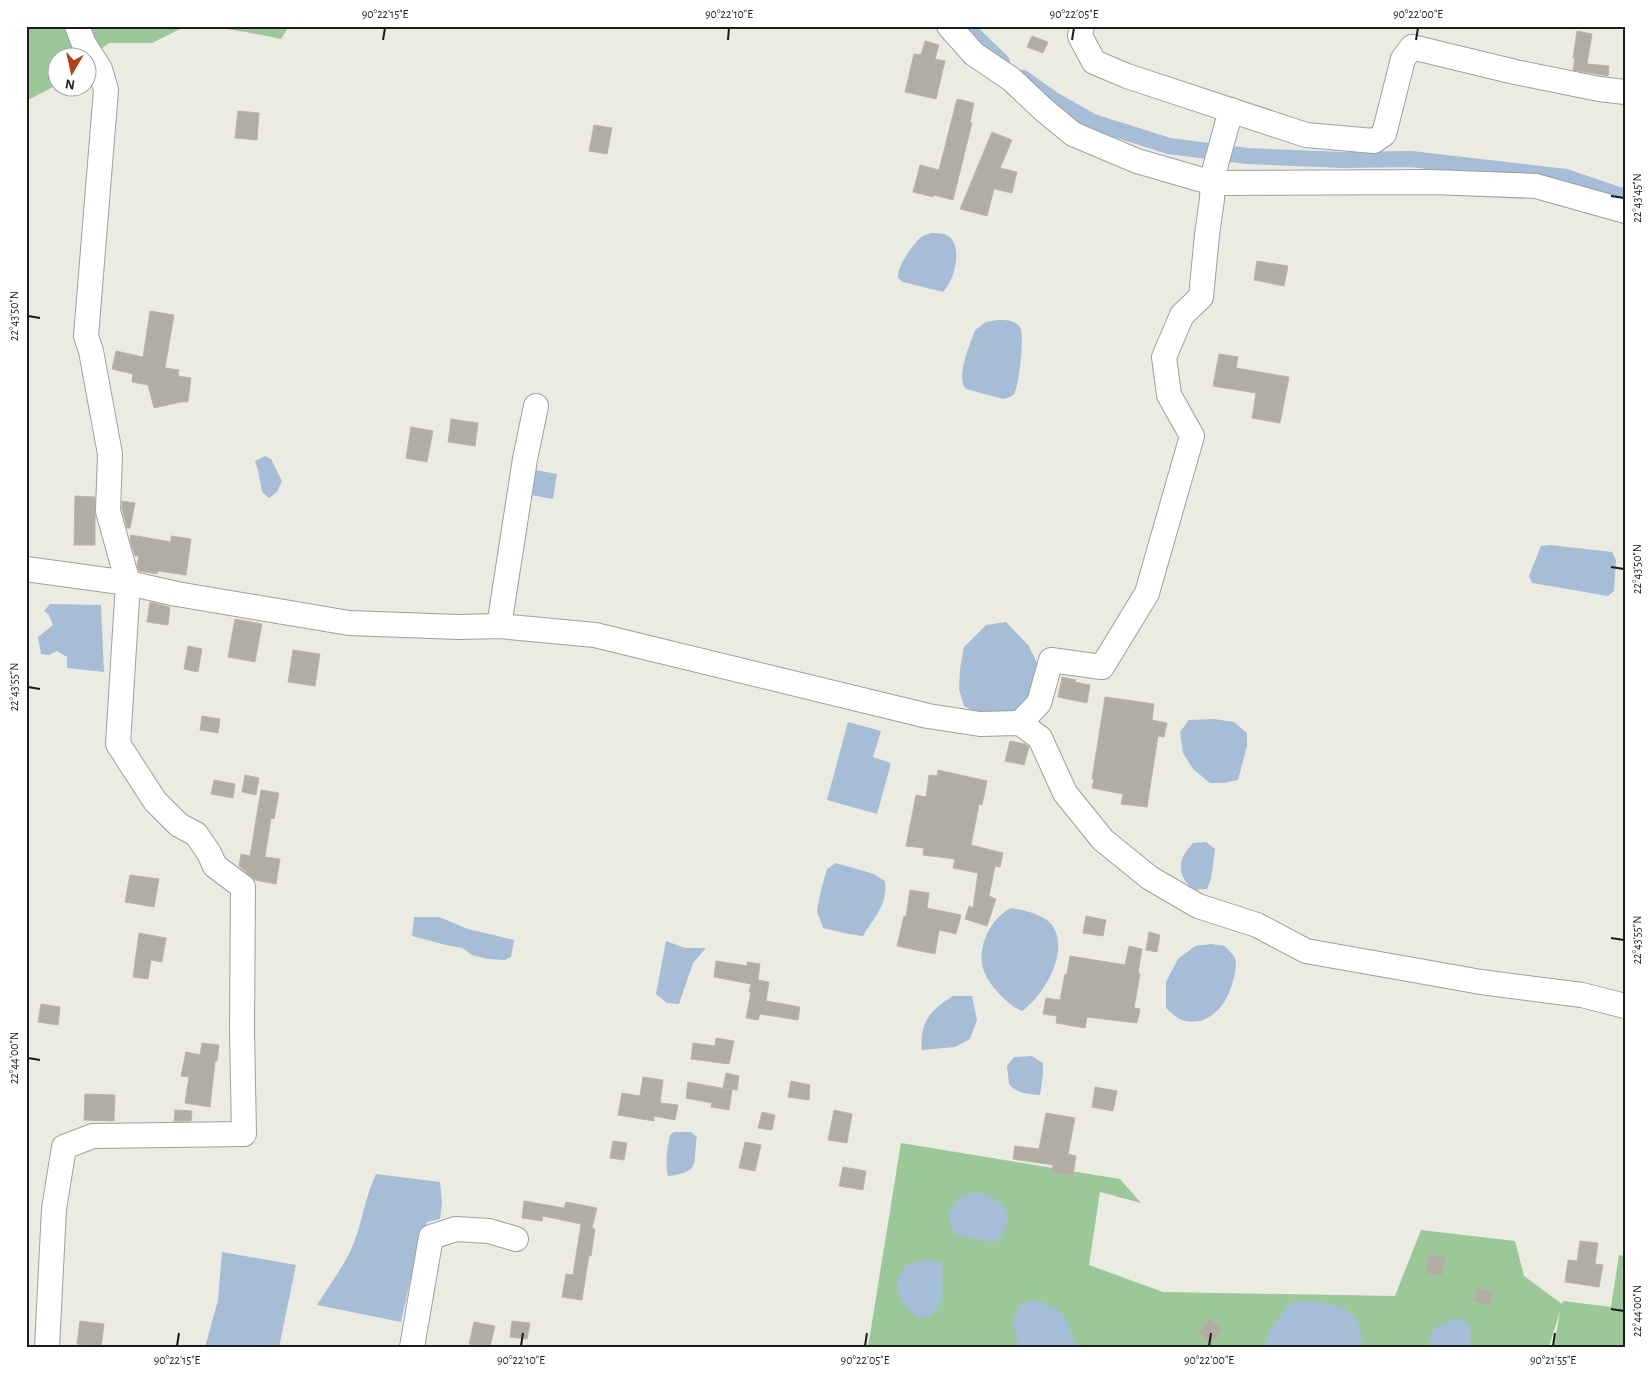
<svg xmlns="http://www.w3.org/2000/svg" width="1651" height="1373" font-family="'Alegreya Sans',sans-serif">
<rect width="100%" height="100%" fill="#ecebe1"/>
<g fill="#9ac899">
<path d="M26,26H186L152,43H109L88,58H58L57,85L26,101Z"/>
<path d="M205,26H289L281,39L246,32Z"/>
<path d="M901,1143L1120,1179L1141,1203L1100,1192L1089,1265L1163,1292L1395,1296L1421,1230L1515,1241L1524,1276L1562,1304L1563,1301L1611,1307L1619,1255L1625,1256V1347H1554L1560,1311L1549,1347H868Z"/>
</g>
<g fill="#a5bdd6">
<path d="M932,233C937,233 944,233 948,236C964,246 954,281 943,292L903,282L898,278C897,266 912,246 921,237C924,235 928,234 932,233Z"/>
<path d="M998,320C1006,320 1015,320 1020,327C1025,336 1019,385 1014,394C1011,397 1007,398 1003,399L966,389C955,377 970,345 975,330L986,322Z"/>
<path d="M265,456L271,459L282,481L277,492L269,498L262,492L258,470L255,461Z"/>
<path d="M530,469L557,474L553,499L525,494Z"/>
<path d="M1550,545L1612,552L1616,560L1614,591L1608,596L1532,583L1529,576L1541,546Z"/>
<path d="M50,604L101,605L104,672L67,668V657L57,651L49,655L41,654L38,637L53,625L49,615L44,611Z"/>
<path d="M1006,622L1029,646L1041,672L1022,716L973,711L964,706L959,689L960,669L964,647L986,625Z"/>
<path d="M1214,719L1234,722L1247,733V746L1238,780L1224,783H1210L1193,769L1183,753L1180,732L1189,720Z"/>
<path d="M848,722L881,731L873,757L891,763L877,814L827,800Z"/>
<path d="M1206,842L1215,849L1211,879L1207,889L1194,890C1184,882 1177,870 1183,857C1185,852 1190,847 1193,843Z"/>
<path d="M836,863L874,874L885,881C888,905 874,917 863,936L849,934L823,928L817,911L821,890L827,869Z"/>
<path d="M1011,908C1024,910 1050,916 1055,930C1067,956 1043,996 1022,1011C1009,1006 986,983 983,968C977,946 991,918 1011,908Z"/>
<path d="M414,917H439L468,929L514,940L511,957L505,960L488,959L472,955L462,948L446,945L412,936Z"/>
<path d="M666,941L685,948H706L693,963L679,1004L667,1003L656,994Z"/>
<path d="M1211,944L1225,946C1228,950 1233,954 1235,958C1237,965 1235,975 1233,981C1227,1005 1209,1028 1182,1020C1176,1018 1171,1012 1166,1008V982L1178,959L1195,946Z"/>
<path d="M953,996H972L977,1020L970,1039L955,1047L922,1050C919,1023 931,1009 953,996Z"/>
<path d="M1032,1056L1043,1063V1075L1040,1095C1028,1094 1017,1094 1009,1084L1007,1066L1014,1057Z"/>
<path d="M674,1132H691L697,1137C692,1164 702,1172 668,1176C665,1162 667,1149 670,1135Z"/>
<path d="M376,1174L440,1182L442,1203L440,1219L427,1222L418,1246L401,1322L317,1305C328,1287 341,1270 350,1252C362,1227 364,1199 376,1174Z"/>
<path d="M978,1192C1006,1202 1016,1211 1000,1240L992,1242L956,1235C950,1229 950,1221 949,1213C959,1197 958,1194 978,1192Z"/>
<path d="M222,1252L296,1265L279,1347H205L218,1300Z"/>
<path d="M924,1260L942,1262C944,1275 941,1287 942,1301L931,1316L920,1318C906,1309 892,1294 899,1276C901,1271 905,1267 909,1264C914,1262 919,1261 924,1260Z"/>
<path d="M1034,1300C1067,1310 1066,1317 1076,1347H1020L1012,1321L1020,1304Z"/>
<path d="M1316,1301C1348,1308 1361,1310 1362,1347H1266C1265,1335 1272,1327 1279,1318C1284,1312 1286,1304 1296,1302C1302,1301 1310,1301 1316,1301Z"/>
<path d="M1454,1318L1469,1323L1471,1336L1469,1347H1429V1342L1432,1330Z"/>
</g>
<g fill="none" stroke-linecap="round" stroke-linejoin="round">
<g stroke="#a5bdd6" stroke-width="16">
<path d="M965,26L1002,62"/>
<path d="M1023,78L1054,100L1093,122L1169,146L1247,156L1343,160L1411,159L1566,177L1625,197"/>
</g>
</g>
<g fill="#b1ada4" stroke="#bcb5a5">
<path d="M1577,31L1592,34L1587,64L1609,66L1608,76L1573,70L1575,58H1573Z"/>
<path d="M1032,36L1048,42L1043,53L1027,47Z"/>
<path d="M925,41L939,45L935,59L945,61L936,99L905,92L914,54L921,55Z"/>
<path d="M957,99L974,103L970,122L972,123L953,200L934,195L933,197L913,192L920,165L939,170Z"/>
<path d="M238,111L259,113L257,140L235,138Z"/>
<path d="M594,125L612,128L607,154L589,151Z"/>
<path d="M992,132L1012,140L1000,168L1017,172L1012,193L994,189L987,216L960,209Z"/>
<path d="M1257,261L1288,266L1284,286L1254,280Z"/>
<path d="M150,311L174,315L165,368L179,370L178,376L191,378L188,402H181L154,408L148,385L132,382L133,374L112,369L116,351L143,357Z"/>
<path d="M1219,354L1238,357L1236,368L1289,377L1280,423L1252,418L1256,393L1213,386Z"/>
<path d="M451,419L478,423L475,446L448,442Z"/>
<path d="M411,427L433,431L427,462L406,458Z"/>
<path d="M75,496L95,497V545H74Z"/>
<path d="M122,501L135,503L130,528H127L122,509Z"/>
<path d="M131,535L171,542V536L191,539L186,575L158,571L157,574L139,571L137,565L139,556H135L130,540Z"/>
<path d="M150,602L170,607L168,625L147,622Z"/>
<path d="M235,619L262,624L255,662L228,657Z"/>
<path d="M188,646L202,649L198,672L184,669Z"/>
<path d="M293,650L320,654L315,686L288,682Z"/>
<path d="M1062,677L1076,680L1075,682L1090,685L1087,703L1058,697Z"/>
<path d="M1105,697L1154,704L1152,720L1167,723L1164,737L1158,736L1147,807L1121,804L1123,794L1092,788L1094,779H1092Z"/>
<path d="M202,716L220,719L218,733L200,730Z"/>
<path d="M1010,741L1025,744L1029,747L1024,765L1005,761Z"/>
<path d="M938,770L987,781L982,805L979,804L971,845L1003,853L1000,867L995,866L989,896L996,899L987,926L965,919L969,906L973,908L978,873L953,868L955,859L923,855L924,848L906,846L916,795L926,797L929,775L937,776Z"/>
<path d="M245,775L259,778L256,795L242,792Z"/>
<path d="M214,780L235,784L233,798L211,794Z"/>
<path d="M261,790L279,793L274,819L271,818L265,857L280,859L276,884L255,880L239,866L241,854L250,856Z"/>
<path d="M130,875L159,879L154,907L125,902Z"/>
<path d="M910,890L929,893L927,908L961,915L956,934L939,930L935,954L897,946L904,916L906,917Z"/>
<path d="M1086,916L1106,920L1103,936L1083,933Z"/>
<path d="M1149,932L1160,935L1157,952L1146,950Z"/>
<path d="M139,933L166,938L162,962L151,960L148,979L133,977Z"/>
<path d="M1129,946L1142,949L1138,973L1140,974L1134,1008L1140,1009L1137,1023L1087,1017L1085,1028L1056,1023L1057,1016L1043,1014L1046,998L1060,1000L1065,974H1067L1070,956L1125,965Z"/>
<path d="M716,961L747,966V962L760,964L758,980L769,982L766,1001L800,1007L798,1020L760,1014L758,1020L746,1018L751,992H749L751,984L714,977Z"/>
<path d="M41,1004L60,1007L58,1025L38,1022Z"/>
<path d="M716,1038L734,1041L729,1064L691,1059L693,1043L715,1046Z"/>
<path d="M202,1043L219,1045L217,1061H215L210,1107L185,1103L189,1077L181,1076L186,1052L200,1055Z"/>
<path d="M726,1073L739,1076L737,1090L723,1088Z"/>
<path d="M643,1077L663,1080L660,1103L678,1105L675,1120L654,1116V1121L618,1115L622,1093L640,1096Z"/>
<path d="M791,1081L810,1085L809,1100L788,1097Z"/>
<path d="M688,1082L732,1090L729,1110L711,1107L712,1103L686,1098Z"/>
<path d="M1095,1087L1117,1091L1113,1111L1092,1107Z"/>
<path d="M85,1094L115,1095L114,1121L84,1120Z"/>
<path d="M175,1110L192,1111L191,1121H174Z"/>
<path d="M834,1110L852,1114L847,1143L828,1140Z"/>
<path d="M762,1112L775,1115L772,1130L758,1128Z"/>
<path d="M1046,1113L1075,1118L1068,1154L1076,1156L1073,1176L1052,1172L1053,1165L1013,1159L1015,1146L1039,1149Z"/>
<path d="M613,1141L627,1143L624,1160L610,1158Z"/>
<path d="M745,1142L761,1145L755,1171L739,1168Z"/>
<path d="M843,1167L866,1171L863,1190L839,1186Z"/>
<path d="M524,1201L564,1208L566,1202L597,1208L592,1228L595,1229L591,1256L589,1255L582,1300L562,1297L566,1274L573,1275L581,1224L543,1216L542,1221L522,1218Z"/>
<path d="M1580,1241L1598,1243L1595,1264L1603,1265L1599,1287L1565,1282L1568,1260L1577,1261Z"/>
<path d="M1429,1254L1446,1257L1442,1276L1426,1273Z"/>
<path d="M1477,1288L1493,1291L1490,1305L1474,1302Z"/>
<path d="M1210,1318L1222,1329L1211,1343L1198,1332Z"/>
<path d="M80,1321L104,1324L101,1347L77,1344Z"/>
<path d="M512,1321L530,1323L527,1339L510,1337Z"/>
<path d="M474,1322L495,1326L490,1347L469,1344Z"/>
</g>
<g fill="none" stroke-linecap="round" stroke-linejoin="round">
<g stroke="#9f9f9f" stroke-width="26">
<g id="minor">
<path d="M77,26L84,44L100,69L106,90L86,336L91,351L110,454L108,511L128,583L177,594L349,623L459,627L499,626L595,635L928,716L980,724L1020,723L1040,738L1065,793L1103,840L1150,878L1198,906L1257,925L1306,951L1481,982L1582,995L1625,1006"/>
<path d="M949,26L974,54L1011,79L1044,110L1073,134L1137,161L1213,183L1432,182L1536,186L1625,211"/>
<path d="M1082,26L1080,36L1094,62L1127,76L1306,135L1374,141L1384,134L1403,59L1412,47L1515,72L1599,89L1625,92"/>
<path d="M26,569L128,583L118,744L155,801L179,825L196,834L209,853L215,866L243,887L242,1031L244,1134L93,1136L64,1147L54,1209L47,1347"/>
<path d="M499,626L525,459L536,406"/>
<path d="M1020,723L1039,703L1051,660L1102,667L1147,593L1192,436L1169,395L1164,357L1182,315L1201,297L1207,235L1212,199L1213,175L1231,110"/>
<path d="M412,1347L431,1237L456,1229L489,1231L516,1239"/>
</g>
</g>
<use href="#minor" stroke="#fff" stroke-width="24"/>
</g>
<path fill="none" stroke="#1b1b1b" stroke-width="2" d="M383,40L385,28M728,40L729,28M1072,40L1074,28M1416,40L1418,28M1611,196L1624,198M28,316L40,318M1611,567L1624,569M28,687L40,689M1611,938L1624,940M28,1058L40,1060M1611,1309L1624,1311M177,1346L179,1333M521,1346L523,1333M865,1346L867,1333M1209,1346L1211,1333M1553,1346L1555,1333"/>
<rect width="1651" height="1373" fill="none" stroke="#ffffff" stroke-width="55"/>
<g transform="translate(72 72) rotate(189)"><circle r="24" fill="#ffffff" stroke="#a4a4a4"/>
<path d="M0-4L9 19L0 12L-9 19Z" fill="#b53f11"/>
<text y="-8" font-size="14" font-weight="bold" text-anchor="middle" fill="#1b1b1b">N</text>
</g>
<rect x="28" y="28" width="1596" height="1318" fill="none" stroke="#1b1b1b" stroke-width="2"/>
<g font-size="12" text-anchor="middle" fill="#1b1b1b">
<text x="385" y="18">90°22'15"E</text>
<text x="729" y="18">90°22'10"E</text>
<text x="1074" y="18">90°22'05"E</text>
<text x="1418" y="18">90°22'00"E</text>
<text transform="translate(1637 198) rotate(-90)" y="4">22°43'45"N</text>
<text transform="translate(14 316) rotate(-90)" y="4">22°43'50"N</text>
<text transform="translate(1637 569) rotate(-90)" y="4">22°43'50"N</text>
<text transform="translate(14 687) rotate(-90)" y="4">22°43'55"N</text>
<text transform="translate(1637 940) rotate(-90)" y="4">22°43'55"N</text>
<text transform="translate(14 1058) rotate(-90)" y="4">22°44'00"N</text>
<text transform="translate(1637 1311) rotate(-90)" y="4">22°44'00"N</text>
<text x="177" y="1364">90°22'15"E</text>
<text x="521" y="1364">90°22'10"E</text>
<text x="865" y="1364">90°22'05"E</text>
<text x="1209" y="1364">90°22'00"E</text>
<text x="1553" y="1364">90°21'55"E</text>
</g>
</svg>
